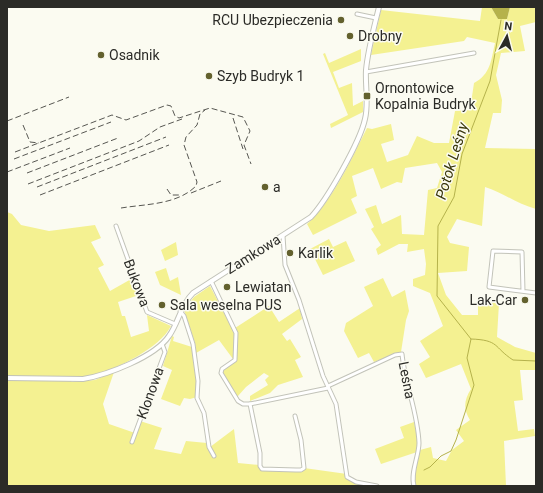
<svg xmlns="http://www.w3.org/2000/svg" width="543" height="493" font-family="Roboto,sans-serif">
<rect width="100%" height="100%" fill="#fbfbf1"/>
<g fill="#f4f191">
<path d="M482,7H491L498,19H507L510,7H536V22L520,26L525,51L501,53L496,75L502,100L501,113H493L485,148L536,149V209C517,204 502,192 485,187L482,226L457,219L447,237L450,243L469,247L467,271L438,273L446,295L462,315H478V302L499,303L497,337L515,347L536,353V370H520L523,400L514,401L518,431L534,429L535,436L504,441L506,486H414L413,483L420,450L431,447L433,458L446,461L452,450L464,441L456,430L470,420C463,409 464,400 471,389L461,364L426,378L419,364L430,357L420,341L443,326L430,293L413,286V279L425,275L426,264L424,249L407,252L408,244H399L378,255L376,249L381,245L371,229L374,227L365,209L376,205L382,224L401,215L402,234L424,235L428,190L437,188L442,172L437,163L405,168L402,183L397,182L381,189L373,168L352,176L357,196L351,199L357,213L313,235L307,224C332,202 352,158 367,128L372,129L391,124L394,140L381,144L387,162L408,155L417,136L434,143H449L455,111L470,110L474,83C491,74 491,60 495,43L467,37L464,41L371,55L381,10L480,21Z"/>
<path d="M361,49V61L333,72L339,88L352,83L353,106L363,101V112L331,128L330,124L348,115L323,54L325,53L329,63Z"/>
<path d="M7,212L12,214L21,225L49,231L95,225L101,238L91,242L104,265L98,268L110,291L133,278L139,295L118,302L122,316H125L131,337L149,331L147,315L171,326C160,348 118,368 95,375C86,378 76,378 67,378L72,382L95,380L114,372L103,404L109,424L135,433L140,421L162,428L154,449L181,454L186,441L207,443L210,447L234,429L238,463L260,465L263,469L296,470L304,468L347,474L349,479L377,486H7Z"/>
<path d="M329,239L333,247L346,241L355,261L323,275L310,249Z"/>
<path d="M176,242L178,255L165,261L161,250Z"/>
<path d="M166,268L170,281L178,277L181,295L160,285L155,272Z"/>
<path d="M383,278L392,297L405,290L409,311L406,320L401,352L374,362L369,353L358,358L344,331L346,323L373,306L364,287Z"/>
<path d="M210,286L235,334L233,359L219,340L196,353L195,343L184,310L194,297Z"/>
<path d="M269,306L279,322L300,308L302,319L282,334L287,341L290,339L301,357L295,360L303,377L278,385L270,393L250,401V396L268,385L265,380L269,376L264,373L246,387L238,396H236L222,373L223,370L236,361L238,333L235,328Z"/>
<path d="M172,336L174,337L173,341L192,347L198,382L197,397L190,399L184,398L180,406L161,399L172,370L163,366Z"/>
<path d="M414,422L417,437V452L381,464L375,449L404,438L400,427Z"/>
</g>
<path fill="#b5b24b" d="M491,7H510L507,19H498Z"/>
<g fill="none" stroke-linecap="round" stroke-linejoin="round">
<g stroke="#b5b24b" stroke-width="1">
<path d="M471,339C500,340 493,347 513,360L536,361"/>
<path d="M424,470L430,467L441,456L451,451L456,440L474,385L467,358L471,339L437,296L438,226L454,197L462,154L490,81L501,20"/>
</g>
<g stroke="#c2c3b9" stroke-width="5">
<g id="street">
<path d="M357,14L376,18"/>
<path d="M366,72L474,53"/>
<path d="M116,226L147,312L175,324"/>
<path d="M283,236L285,265L299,300L323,376L336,404L347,477L356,482L377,486"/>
<path d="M211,281L236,333L235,360L222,369L221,373L238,401L243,404H250L328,388"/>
<path d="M523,291L522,252L493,251L489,287L536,293"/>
<path d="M180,311L184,316L193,344L198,381L197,398L204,413L209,447L214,456"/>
<path d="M328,386L395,355L402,354C405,384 418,413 419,443C419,456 410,473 414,486"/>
<path d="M250,404L260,453V466L262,469L296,470H301L304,468L301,440L295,416"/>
<path d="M132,442L165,352L162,344"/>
</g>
</g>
<g stroke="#c2c3b9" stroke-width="6">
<path id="secondary" d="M7,378L83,379C107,375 155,357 169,336C179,322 180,306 193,293L311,217C327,200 360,142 365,119C369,103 365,86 366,70C368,49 374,28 379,7"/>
</g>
<use href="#street" stroke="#fff" stroke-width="3"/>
<use href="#secondary" stroke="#fff" stroke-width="4"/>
<g stroke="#575752" stroke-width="1" stroke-dasharray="6 3" stroke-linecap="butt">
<path d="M233,118L243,149"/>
<path d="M7,121L69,97"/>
<path d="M23,125L30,142L39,143"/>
<path d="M15,152L112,115L126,120L167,105L171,106L175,116L179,118L210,108L243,117L250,131L244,145L251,164"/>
<path d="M14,159L111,122"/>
<path d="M7,172L70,148"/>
<path d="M27,173L118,138"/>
<path d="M28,184L139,141L160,127L182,119"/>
<path d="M37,187L166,137"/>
<path d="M167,189L171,195H179"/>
<path d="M191,193L221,181"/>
<path d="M40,195L169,145"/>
<path d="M121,208C145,204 177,205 196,186L197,182L184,145L186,137L197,125L200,114L205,110"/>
</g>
</g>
<g fill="#63612e" stroke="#fbfbf1" stroke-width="1.5">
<circle cx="341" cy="20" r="4"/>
<circle cx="350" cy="36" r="4"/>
<circle cx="101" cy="55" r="4"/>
<circle cx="209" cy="76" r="4"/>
<rect x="363" y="92" width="8" height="8" rx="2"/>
<circle cx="265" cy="187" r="4"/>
<circle cx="290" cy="253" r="4"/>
<circle cx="227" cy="287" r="4"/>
<circle cx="525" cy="300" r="4"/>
<circle cx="162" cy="305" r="4"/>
</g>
<g text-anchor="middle" stroke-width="3" stroke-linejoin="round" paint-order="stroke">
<g font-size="14" fill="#2b2b27" stroke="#fbfbf1" text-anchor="start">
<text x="333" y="25" text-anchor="end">RCU Ubezpieczenia</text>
<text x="358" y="41">Drobny</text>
<text x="109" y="60">Osadnik</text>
<text x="217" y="81">Szyb Budryk 1</text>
<text x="375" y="93">Ornontowice<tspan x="375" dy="16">Kopalnia Budryk</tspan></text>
<text x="273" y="192">a</text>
<text x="298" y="258">Karlik</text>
<text x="235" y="292">Lewiatan</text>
<text x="517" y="305" text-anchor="end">Lak-Car</text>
<text x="170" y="310">Sala weselna PUS</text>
</g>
<g font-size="14" fill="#2b2b27" stroke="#fbfbf1">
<text transform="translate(253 254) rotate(-32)" y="5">Zamkowa</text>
<text transform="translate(137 283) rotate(69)" y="5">Bukowa</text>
<text transform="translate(407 380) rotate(79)" y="5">Leśna</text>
<text transform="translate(150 393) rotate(-70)" y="5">Klonowa</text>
</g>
<g font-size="15" font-style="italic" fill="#3a380c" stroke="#fbfbf1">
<text transform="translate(452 161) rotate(-73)" y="5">Potok Leśny</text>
</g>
</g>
<rect width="543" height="493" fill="none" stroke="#2b2b27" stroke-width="16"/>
<g transform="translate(507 36) rotate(7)" stroke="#fbfbf1" stroke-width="3" paint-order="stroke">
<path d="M0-3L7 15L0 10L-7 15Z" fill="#2b2b27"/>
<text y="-6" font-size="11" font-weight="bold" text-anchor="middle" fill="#2b2b27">N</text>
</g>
</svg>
